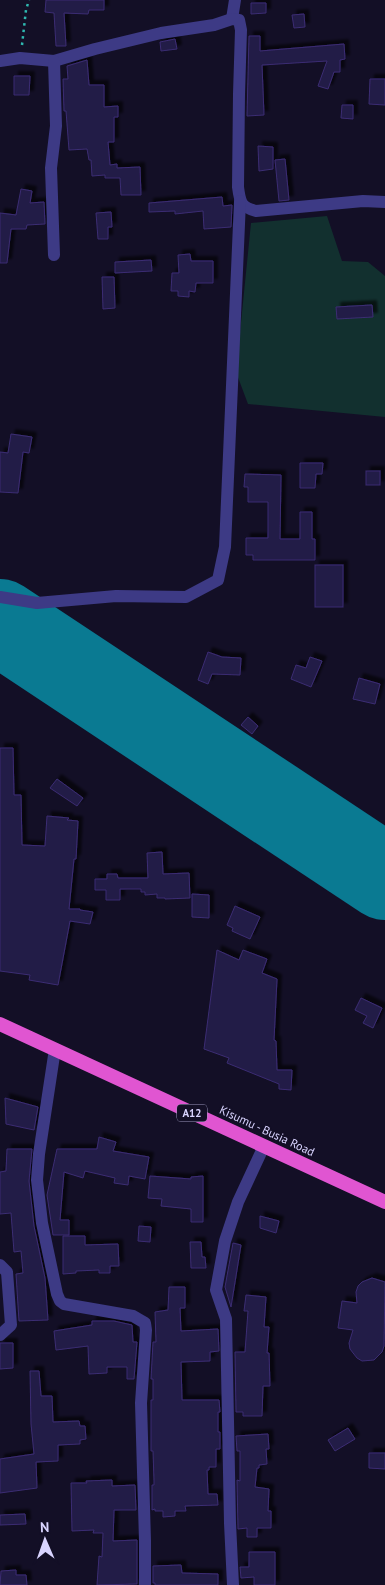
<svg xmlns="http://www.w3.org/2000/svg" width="385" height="1585" font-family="'PT Sans',sans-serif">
<defs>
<filter id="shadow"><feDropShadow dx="4.5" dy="-4.5" stdDeviation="1" flood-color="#0009"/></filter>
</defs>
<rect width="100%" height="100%" fill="#130f26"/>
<path fill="#12302f" d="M327,216L342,261L368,262L385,276V417L248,404L236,372L251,223Z"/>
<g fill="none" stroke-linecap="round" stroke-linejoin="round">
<path stroke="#0a7a92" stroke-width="86" d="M0,622L385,877"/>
</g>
<g fill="#241b47" stroke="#3b2d73" filter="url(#shadow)">
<path d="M46,0H104V10H89L88,14L64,13L66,46H56L54,13L45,12Z"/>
<path d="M251,3H266V13L251,14Z"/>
<path d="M304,14L305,27L294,28L292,15Z"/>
<path d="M249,36H260V51L344,44L345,59L340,60V72H334L328,89L318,86L327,61L262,65L264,115L247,116Z"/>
<path d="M175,39L177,49L161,51L160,42Z"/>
<path d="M87,60L89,85H104V107L118,106V117H114V142H108L110,165L117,164V168L140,167L141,195H121L120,178H105V175L92,176L91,160H89L87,149L69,150L66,111H64L63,79H68L67,66Z"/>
<path d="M14,76H30L29,95H14Z"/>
<path d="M370,79H385V105L369,104Z"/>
<path d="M342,105H353V119L341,118Z"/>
<path d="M258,146L273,147V169L259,171Z"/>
<path d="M285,159L289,200L279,201L275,160Z"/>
<path d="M21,189L32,191L30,203L44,202L45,224L27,225L26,229H11L7,263H0V213L16,215Z"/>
<path d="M222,197L223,206L232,205L231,227L204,229L203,211L175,214V211L149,212V203Z"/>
<path d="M111,212L112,227H108V239H98L96,213Z"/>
<path d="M190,254L191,261H213V283H196L195,292L189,291V297L178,296V291H171L172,273H179L178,255Z"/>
<path d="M151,260L152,271L115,273V262Z"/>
<path d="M102,277H114L115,308L103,309Z"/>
<path d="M372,305L373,317L337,319L336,307Z"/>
<path d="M11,434L32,437L29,453L23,452L18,493L0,492V452L8,453Z"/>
<path d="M300,463H323L322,474H316L315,488H300Z"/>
<rect x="366" y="471" width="14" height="14"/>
<path d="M245,474L281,475L280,539H300V512H312V539H315V560H253V555H246V538H268V502H248V487H244Z"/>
<rect x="315" y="565" width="28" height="42"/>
<path d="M208,652L222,657L241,658L240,675L212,674L208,684L198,680Z"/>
<path d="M310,657L322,661L311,687L291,679L296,665L306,668Z"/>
<path d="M359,678L380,684L375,704L353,699Z"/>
<path d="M248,717L258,726L252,734L241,725Z"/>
<path d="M0,748H13L14,795H21L22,845L45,846L47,816L69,818L67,820L78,821L76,859H74L69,909H80V910L93,912L90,924L70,921L58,985L29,980L30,975L0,971Z"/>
<path d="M57,779L83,798L77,806L50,788Z"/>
<path d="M162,852L163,874L189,873L190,898L165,899V898H157V894L145,895V892H141V889H120V900H106V890H95V879H107V874H117L118,878H148L147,853Z"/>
<path d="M192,894L209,895V918L192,917Z"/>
<path d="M235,906L260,917L250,939L232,931L233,928L227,925Z"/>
<path d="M217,950L239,960L243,950L267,959L262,973L277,979L274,1040L276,1041L277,1070H292L291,1090L279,1089V1084L227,1063L229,1058L204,1049Z"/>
<path d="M361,998L382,1008L373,1028L363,1023L367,1016L355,1010Z"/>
<path d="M5,1098L38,1107L34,1130L6,1124Z"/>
<path d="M99,1137L116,1142L113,1151L149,1157L145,1179L129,1176L128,1185L114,1183L115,1178L85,1171L83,1178L64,1172L60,1220H69V1235H53L47,1195L57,1149H97Z"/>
<path d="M7,1149H32L29,1181L34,1226L45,1278L48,1320L19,1321L16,1274L23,1273L21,1251L14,1252L11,1213L0,1214V1172L6,1171Z"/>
<path d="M150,1176L191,1179V1177L203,1176V1222H191V1209L161,1206L162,1199L148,1198Z"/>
<path d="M260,1216L279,1221L276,1233L260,1228Z"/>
<path d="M139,1226L151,1227L150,1242L138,1241Z"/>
<path d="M63,1236H85V1245L118,1244L119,1266H110V1273H99V1270L76,1271V1273L63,1274Z"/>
<path d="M190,1242H201L202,1257H205L206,1268H191Z"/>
<path d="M233,1243L241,1245L231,1307L225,1287Z"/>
<path d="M372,1278L385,1282L384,1346L382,1352L374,1360L362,1361L357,1358L350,1349L349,1343L353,1330L338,1328L342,1301L357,1303L356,1292L358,1286L362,1282Z"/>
<path d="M169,1287H185V1308H180L181,1331L218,1329L219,1351L210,1352V1361L181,1362L182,1400H219L220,1412H218V1432H220V1449H216V1467H209V1470H207L208,1494H217L218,1505L185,1506L186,1511H175V1516L163,1517V1511H155V1509L152,1510V1485H154V1481L153,1451H151V1400H153V1379H151L153,1342H156L155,1312L168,1310Z"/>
<path d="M246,1295L266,1297L264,1327H269L267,1353H269L270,1386H263L262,1416H243V1412H236L235,1352H245L248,1311H244Z"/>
<path d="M92,1321H114L132,1325L133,1342H137L134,1379H127V1367H107V1373L89,1374L88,1346L56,1350L54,1331L92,1325Z"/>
<path d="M0,1343H13V1368L0,1369Z"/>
<path d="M30,1371H39L41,1396H52L53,1422L79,1421L80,1426H85L86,1439L80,1440V1444L58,1445V1461L36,1462L37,1488L0,1493V1459L34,1454L31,1424Z"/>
<path d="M348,1428L355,1439L335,1451L328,1440Z"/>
<path d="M268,1434L269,1449H266L267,1464L259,1465V1468H257L255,1487L269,1489L268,1511H271V1528H257V1537H247V1528L238,1529L237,1480L240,1481V1451H237L236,1436Z"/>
<path d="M369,1453H385V1469L369,1468Z"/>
<path d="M112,1480V1486L135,1485L136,1510H114L113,1541L137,1540V1584L97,1585L99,1556L102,1557L103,1533H93L94,1530L72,1531L71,1483H87L86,1481Z"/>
<path d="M25,1514L26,1524L0,1525V1515Z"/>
<path d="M249,1552H275V1585H254V1577L241,1578L240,1567H249Z"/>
<path d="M181,1565L182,1573L218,1574V1585H155V1583H153V1566Z"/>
<path d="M16,1570V1575H26L27,1585H0L1,1571Z"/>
</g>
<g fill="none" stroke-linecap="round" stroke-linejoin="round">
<path stroke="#2fb8b0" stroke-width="2.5" stroke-dasharray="2.5 4" stroke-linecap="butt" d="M22,45L26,10L29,0"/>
<g stroke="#3d3a85" stroke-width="12">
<path d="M232,19L235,0"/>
<path d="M0,61L20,58L54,61L95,49L161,33L214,25L232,19L239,20L241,30L239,94L238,187C240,203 241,207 256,211L363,201L385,202"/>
<path d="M54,61L56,126L51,168L54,255"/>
<path d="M0,597L37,603L116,596L186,597L218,580L225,547L240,201"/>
<path d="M55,1049L39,1154L37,1180L42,1223L57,1294L60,1301L64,1304L133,1316L145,1323L146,1330L141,1403L145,1541V1585"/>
<path d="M0,1265L7,1272L11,1325L0,1335"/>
<path d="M233,1585L230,1523L226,1319L216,1290L225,1241L238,1202L264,1146"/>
</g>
<path stroke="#e055d1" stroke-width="14" d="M0,1024L385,1202"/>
</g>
<g text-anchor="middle" stroke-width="4" stroke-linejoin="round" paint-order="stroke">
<rect fill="#130f26" stroke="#9e99be" stroke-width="1" x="177" y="1104.5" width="30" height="17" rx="4"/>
<g font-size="11" font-weight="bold" fill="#d9d4ff">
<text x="192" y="1117">A12</text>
</g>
<g font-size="12" fill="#d9d4ff" stroke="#130f26">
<text transform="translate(267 1131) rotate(25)" y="4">Kisumu - Busia Road</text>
</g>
</g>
<g transform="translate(45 1540) rotate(358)" stroke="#130f26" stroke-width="4" paint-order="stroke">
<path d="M0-4L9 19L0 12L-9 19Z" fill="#d9d4ff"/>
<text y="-8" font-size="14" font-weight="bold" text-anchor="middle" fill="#d9d4ff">N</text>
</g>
</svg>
